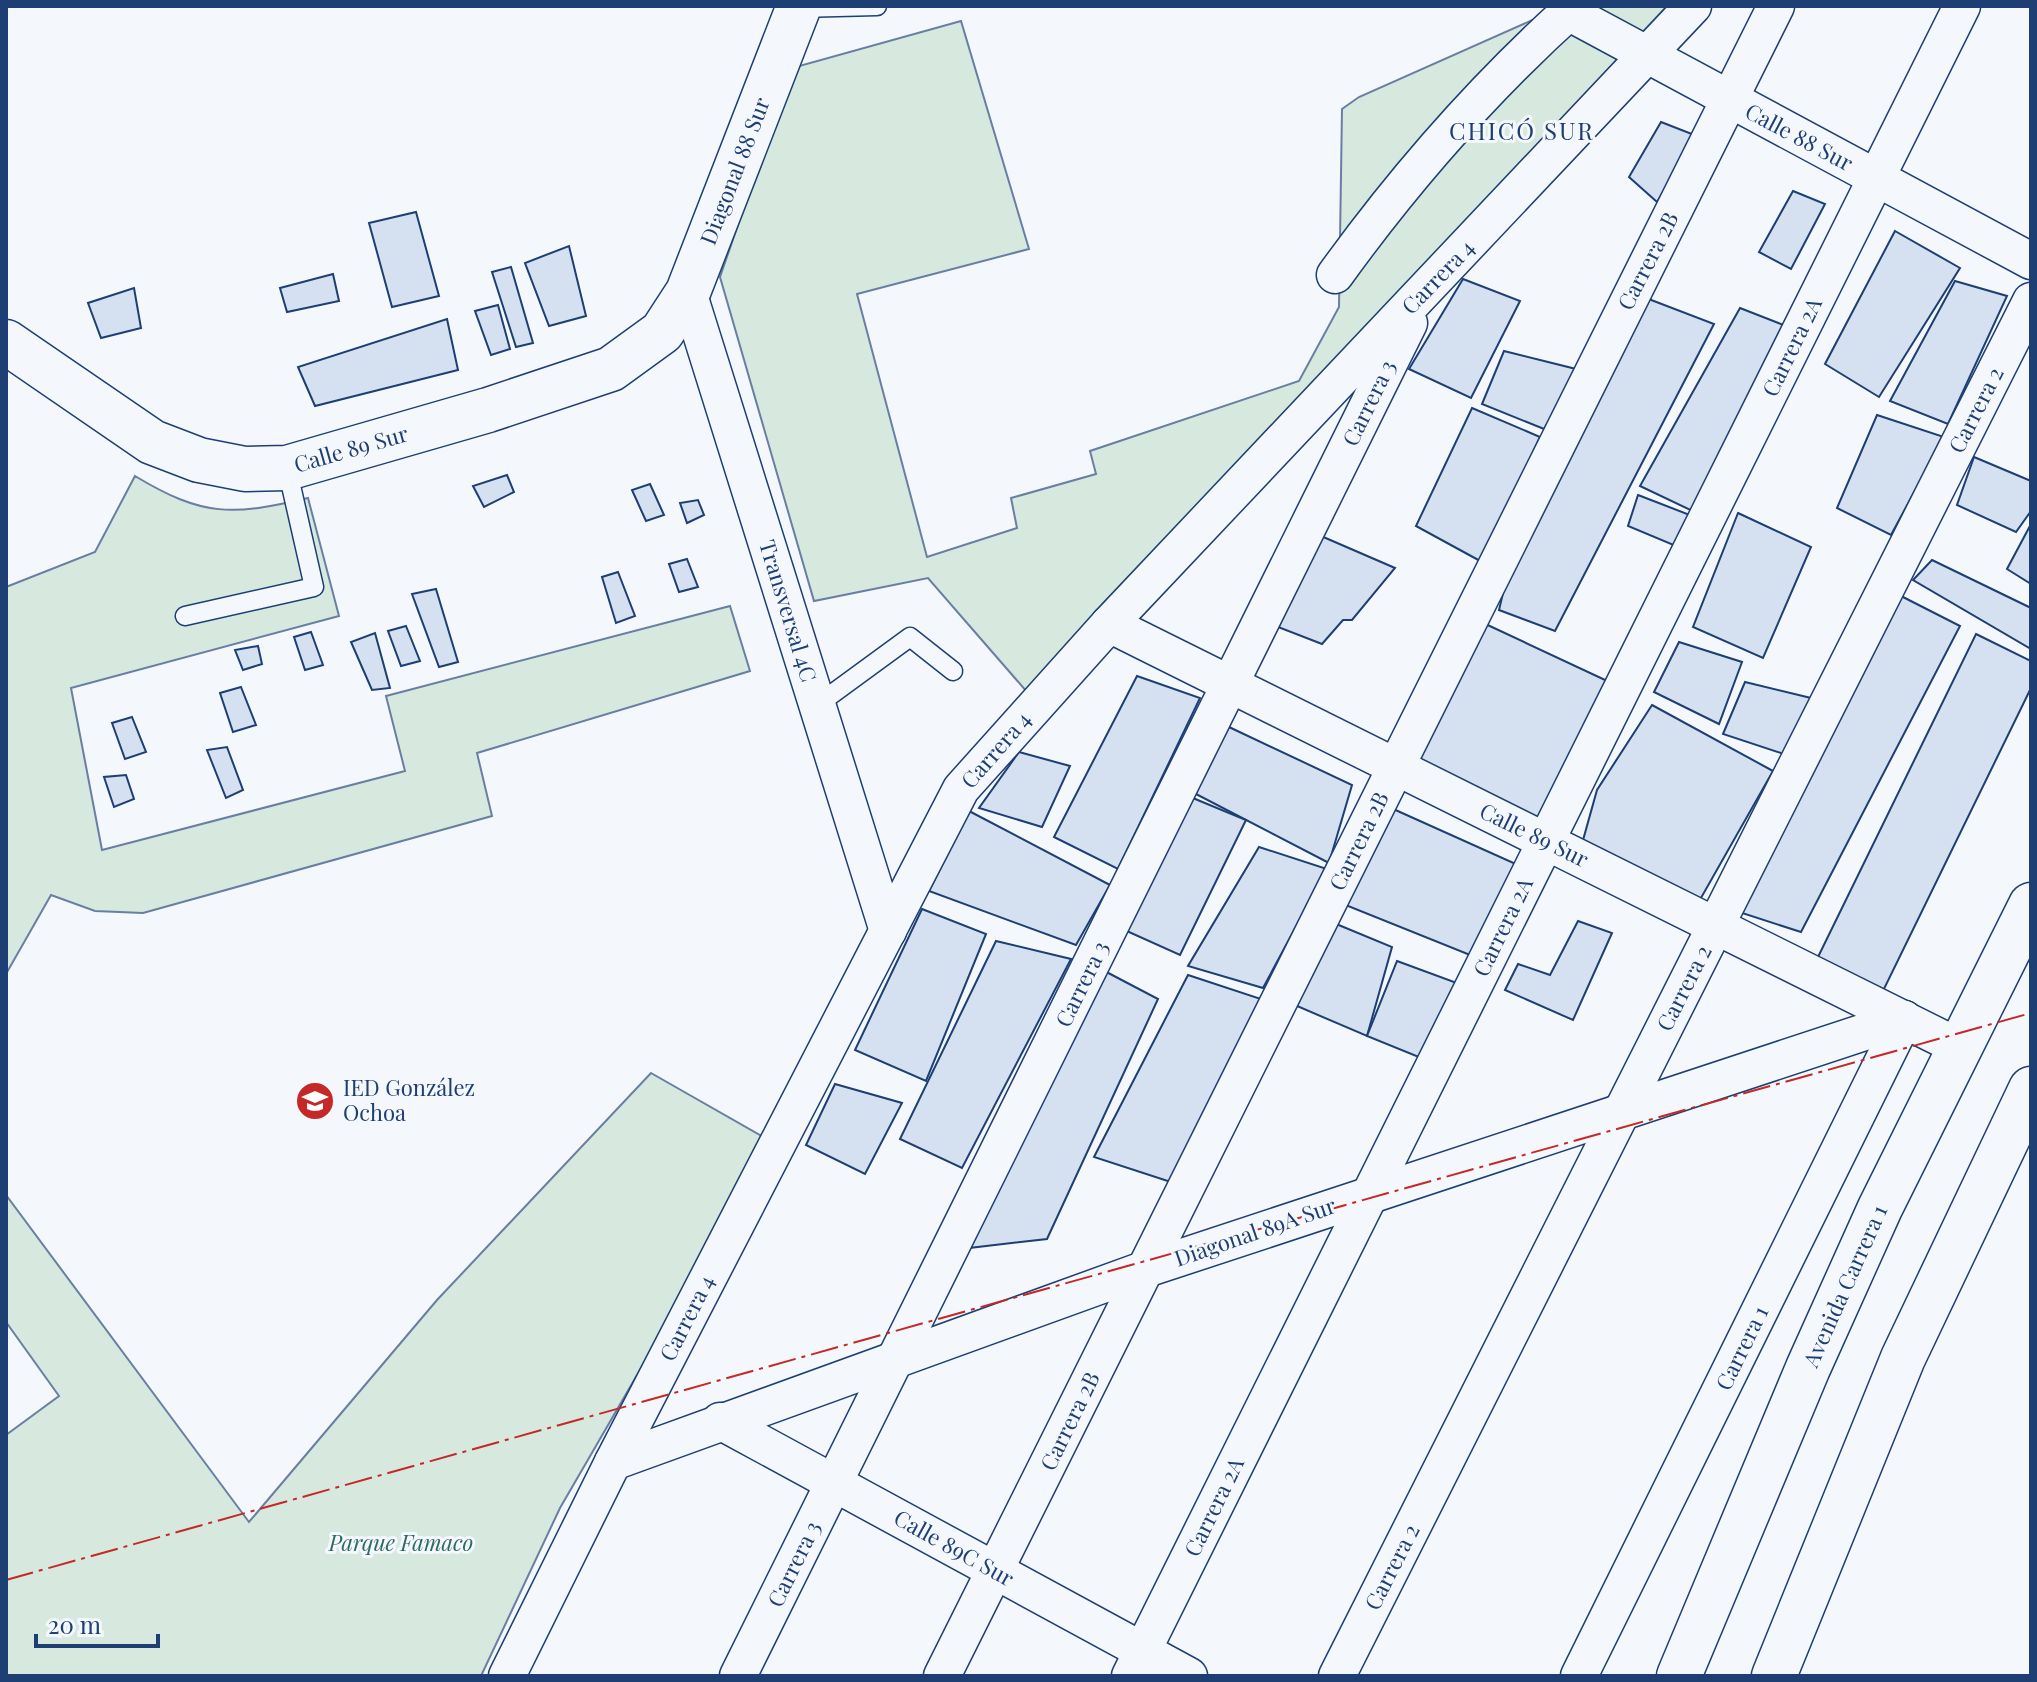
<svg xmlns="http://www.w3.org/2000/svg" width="2037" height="1682" font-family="'Playfair Display',serif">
<rect width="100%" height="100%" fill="#f4f7fb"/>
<g fill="#d7e8df" stroke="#687fa3" stroke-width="2">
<path d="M1549,6H1667L1027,692L928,578L814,601L720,277L792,68L961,21L1029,249L857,294L927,557L1017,528L1011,498L1096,474L1090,451L1299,381L1339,307L1342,109L1359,97L1537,18Z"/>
<path d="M135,476C203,517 232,516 308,498L339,616L71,688L102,850L405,771L386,696L730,606L750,671L477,753L492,816L143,913L95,911L51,895L6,974V587L95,552Z"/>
<path d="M651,1073L765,1138L673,1313L560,1508L481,1676H6V1435L59,1396L6,1322V1195L249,1522L437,1300Z"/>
</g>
<g fill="#d5e0f0" stroke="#1d3f73" stroke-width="2">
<path d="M1661,122L1697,136L1657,202L1629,177Z"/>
<path d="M1793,191L1825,204L1791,269L1759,252Z"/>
<path d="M416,212L439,296L392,307L369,223Z"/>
<path d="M1895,231L1960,268L1879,397L1825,364Z"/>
<path d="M569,246L586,316L549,326L525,263Z"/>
<path d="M511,267L533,343L516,347L492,272Z"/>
<path d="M333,274L339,301L287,312L280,288Z"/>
<path d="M1463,279L1520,301L1471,398L1409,369Z"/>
<path d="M1955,281L2007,296L1948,424L1890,401Z"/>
<path d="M134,288L141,328L101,338L88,303Z"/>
<path d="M1646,298L1714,324L1555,631L1499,610L1508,572Z"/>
<path d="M498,305L510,349L491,355L475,311Z"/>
<path d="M1740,308L1791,328L1701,515L1640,486Z"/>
<path d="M447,319L458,370L315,406L298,367Z"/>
<path d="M1504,351L1580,370L1544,429L1482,404Z"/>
<path d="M1472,408L1540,437L1482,562L1416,526Z"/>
<path d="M1877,415L1944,437L1891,535L1837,508Z"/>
<path d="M1974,457L2031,481V511L2016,532L1957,505Z"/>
<path d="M507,475L514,492L484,507L473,486Z"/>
<path d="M650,484L664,515L646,521L632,490Z"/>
<path d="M1638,495L1695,517L1683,549L1628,526Z"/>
<path d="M698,500L704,515L687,523L680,503Z"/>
<path d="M1738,513L1811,547L1763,658L1693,627Z"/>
<path d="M2031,524V584L2007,569Z"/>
<path d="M1321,536L1395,568L1352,620H1343L1322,644L1278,627Z"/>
<path d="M687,559L698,587L679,592L669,564Z"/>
<path d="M1932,560L2031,608V649L1913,580Z"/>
<path d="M618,572L635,616L616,623L602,577Z"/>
<path d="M436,589L458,662L439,667L412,594Z"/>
<path d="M1901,596L1960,626L1801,932L1742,913Z"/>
<path d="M1479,621L1618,686L1540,827L1410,761Z"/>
<path d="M406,626L420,661L401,666L388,631Z"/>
<path d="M311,632L323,665L305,670L294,637Z"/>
<path d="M375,633L390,688L372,690L351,642Z"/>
<path d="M1976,634L2031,661V688L1883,991L1817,959Z"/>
<path d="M1679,642L1742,662L1719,724L1654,692Z"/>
<path d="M258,646L262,664L243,670L235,650Z"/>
<path d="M1137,676L1200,698L1118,869L1054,837Z"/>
<path d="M1745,682L1811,698L1787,755L1723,734Z"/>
<path d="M241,687L256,725L233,732L220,693Z"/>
<path d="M1652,705L1773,771L1697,905L1580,851L1597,790Z"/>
<path d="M132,717L146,752L125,759L112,723Z"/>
<path d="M1229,727L1352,785L1329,863L1194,793Z"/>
<path d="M227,747L243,790L226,798L207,750Z"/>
<path d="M1019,752L1070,766L1042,827L979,808Z"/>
<path d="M126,775L134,799L114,807L104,777Z"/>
<path d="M1188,796L1246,820L1180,955L1120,928Z"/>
<path d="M1391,808L1527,869L1480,959L1343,904Z"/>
<path d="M969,811L1110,885L1076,945L929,891Z"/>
<path d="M1259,847L1327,869L1263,988L1188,966Z"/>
<path d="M922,909L986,934L926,1081L855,1050Z"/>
<path d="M1329,921L1392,947L1367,1036L1297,1006Z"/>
<path d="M1578,921L1612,933L1573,1020L1505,990L1518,964L1550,975Z"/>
<path d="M996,941L1071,959L962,1168L900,1139Z"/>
<path d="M1397,961L1465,986L1431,1062L1367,1036Z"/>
<path d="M1095,966L1158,999L1047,1239L969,1248Z"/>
<path d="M1188,975L1261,999L1180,1185L1094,1157Z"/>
<path d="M835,1084L902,1103L865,1174L806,1145Z"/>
</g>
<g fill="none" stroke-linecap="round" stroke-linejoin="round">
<g stroke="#1d3f73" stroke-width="21">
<g id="lane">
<path d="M798,8L877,6"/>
<path d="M185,616L314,587L287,468"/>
<path d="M817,705L910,637L953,671"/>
</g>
</g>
<g stroke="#1d3f73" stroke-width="39">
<g id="street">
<path d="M1568,12L2031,261"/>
<path d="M1335,275C1405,178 1486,86 1575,6"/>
<path d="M688,292L888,931"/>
<path d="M1109,624L1959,1047"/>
<path d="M720,1421L1189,1676"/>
<path d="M613,1462L1146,1269L1904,1019"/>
<path d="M507,1676L613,1462L961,789L1109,624L1693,6"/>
<path d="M738,1676L1409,323"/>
<path d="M942,1676L1776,6"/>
<path d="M1130,1676L1962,6"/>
<path d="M1337,1676L2031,301"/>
<path d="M1579,1676L1904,1019"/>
</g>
</g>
<g stroke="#1d3f73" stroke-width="47">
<path id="secondary" d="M6,342L152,442L199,460L245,469L287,468L488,410L611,369L662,332L688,292L799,6"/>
</g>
<g stroke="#1d3f73" stroke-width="47">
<g id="highway">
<path d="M1679,1676L1808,1368L1880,1208L2031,905"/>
<path d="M1774,1676L1903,1358L2031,1089"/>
</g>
</g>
<use href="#lane" stroke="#f4f7fb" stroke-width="18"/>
<use href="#street" stroke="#f4f7fb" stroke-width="36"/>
<use href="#secondary" stroke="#f4f7fb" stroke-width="44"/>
<use href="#highway" stroke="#f4f7fb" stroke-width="44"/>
<path stroke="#c62828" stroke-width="2" stroke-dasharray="28 6 4 6" stroke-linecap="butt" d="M6,1580L2031,1013"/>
</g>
<defs>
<g id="school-disc" transform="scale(2)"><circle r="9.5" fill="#c62828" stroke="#f4f7fb"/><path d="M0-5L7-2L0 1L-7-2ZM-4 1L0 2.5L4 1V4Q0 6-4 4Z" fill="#fff"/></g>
</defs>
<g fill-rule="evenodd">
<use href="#school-disc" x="315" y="1101"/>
</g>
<g text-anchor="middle" stroke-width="6" stroke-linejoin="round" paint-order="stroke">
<g font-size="22" fill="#1d3f73" stroke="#f4f7fb">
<text transform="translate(1799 137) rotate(28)" y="8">Calle 88 Sur</text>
<text transform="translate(735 171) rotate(-69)" y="8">Diagonal 88 Sur</text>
<text transform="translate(1648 261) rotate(-63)" y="8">Carrera 2B</text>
<text transform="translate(1438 277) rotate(-46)" y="8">Carrera 4</text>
<text transform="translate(1792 347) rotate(-64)" y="8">Carrera 2A</text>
<text transform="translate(1369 403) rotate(-64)" y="8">Carrera 3</text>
<text transform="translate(1976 410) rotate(-63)" y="8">Carrera 2</text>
<text transform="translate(351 449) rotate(-16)" y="8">Calle 89 Sur</text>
<text transform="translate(788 611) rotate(73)" y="8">Transversal 4C</text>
<text transform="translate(996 750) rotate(-49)" y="8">Carrera 4</text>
<text transform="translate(1534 835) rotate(26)" y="8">Calle 89 Sur</text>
<text transform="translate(1359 841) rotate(-64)" y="8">Carrera 2B</text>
<text transform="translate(1503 927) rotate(-64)" y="8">Carrera 2A</text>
<text transform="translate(1082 984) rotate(-64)" y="8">Carrera 3</text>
<text transform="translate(1684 988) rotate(-63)" y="8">Carrera 2</text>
<text transform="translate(1255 1232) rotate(-19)" y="8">Diagonal 89A Sur</text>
<text transform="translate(1845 1286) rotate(-66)" y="8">Avenida Carrera 1</text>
<text transform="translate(687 1318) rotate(-63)" y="8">Carrera 4</text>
<text transform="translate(1742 1348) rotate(-64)" y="8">Carrera 1</text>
<text transform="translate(1070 1421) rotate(-64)" y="8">Carrera 2B</text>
<text transform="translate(1214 1507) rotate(-64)" y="8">Carrera 2A</text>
<text transform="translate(954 1548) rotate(29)" y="8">Calle 89C Sur</text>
<text transform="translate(794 1564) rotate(-64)" y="8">Carrera 3</text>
<text transform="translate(1392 1567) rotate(-63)" y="8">Carrera 2</text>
</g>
<g font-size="22" fill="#1d3f73" stroke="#f4f7fb" text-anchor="start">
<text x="343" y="1096">IED González<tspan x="343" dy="25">Ochoa</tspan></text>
</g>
<g font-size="22" font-style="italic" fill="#2c6c60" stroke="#f4f7fb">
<text x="401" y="1551">Parque Famaco</text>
</g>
<g font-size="24" letter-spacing="2" fill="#1d3f73" stroke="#f4f7fb">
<text x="1522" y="140">CHICÓ SUR</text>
</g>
</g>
<rect width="2037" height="1682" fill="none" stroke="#1d3f73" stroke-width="16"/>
<path d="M36 1634v12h122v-12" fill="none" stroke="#1d3f73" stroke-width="4"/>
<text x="48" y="1634" font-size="24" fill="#1d3f73" stroke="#f4f7fb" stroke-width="6" paint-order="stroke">20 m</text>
</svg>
